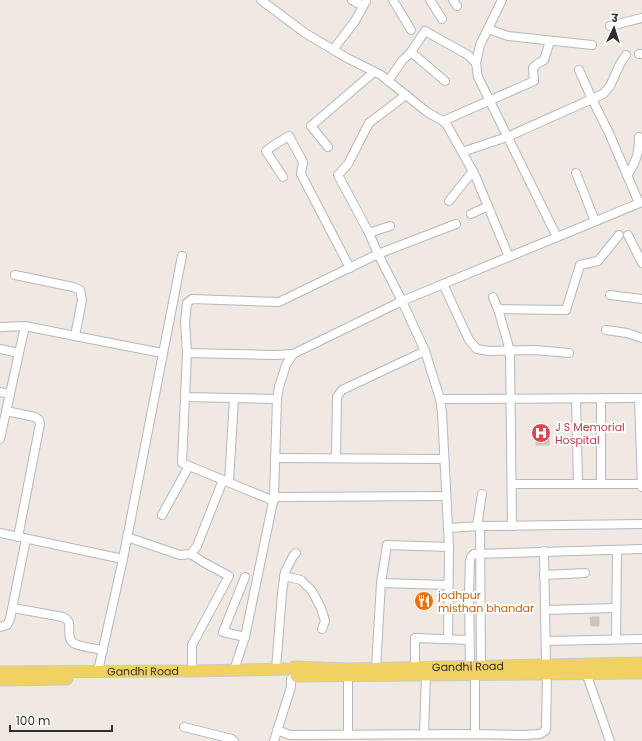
<svg xmlns="http://www.w3.org/2000/svg" width="642" height="741" font-family="Poppins,'Noto Sans Devanagari',sans-serif">
<rect width="100%" height="100%" fill="#efe9e1"/>
<g fill="#cbc7bf" stroke="#cbc5ba">
<path d="M536,428L550,429L549,445H536Z"/>
<path d="M590,617H599V626H591Z"/>
</g>
<g fill="none" stroke-linecap="round" stroke-linejoin="round">
<g stroke="#b4b7c1" stroke-width="10">
<g id="minor">
<path d="M261,0L305,33L347,58L381,75L427,112L443,121L534,81L533,68L537,64L544,60L550,41"/>
<path d="M352,0L363,6"/>
<path d="M393,0L411,30"/>
<path d="M430,0L442,19"/>
<path d="M453,0L457,6"/>
<path d="M610,26L642,18"/>
<path d="M488,29L508,36L592,45"/>
<path d="M333,50L355,21L366,1"/>
<path d="M639,54H642"/>
<path d="M476,63L480,45L502,0"/>
<path d="M579,70L592,99L603,94L610,86L620,64L626,55"/>
<path d="M388,81L402,61L411,52"/>
<path d="M445,81L411,52L425,31L468,55L476,63L478,77L557,237"/>
<path d="M406,95L369,123L348,164L338,175L369,233L378,254L402,301L425,351L440,399L442,412L449,547L448,639"/>
<path d="M443,121L447,125L475,175L509,257"/>
<path d="M328,147L311,126L374,72"/>
<path d="M462,152L507,137L592,99L609,133L639,203"/>
<path d="M576,173L595,221"/>
<path d="M627,175C636,163 639,153 639,137"/>
<path d="M283,177L266,151L274,145L289,136L303,162C303,166 301,170 301,174L350,268"/>
<path d="M449,201L473,171"/>
<path d="M471,214L488,206"/>
<path d="M369,233L390,226"/>
<path d="M628,235L642,263"/>
<path d="M15,275L73,287L80,290L82,300L75,336L162,353"/>
<path d="M443,284L469,340L477,349L489,351L535,350L569,353"/>
<path d="M610,295L642,299"/>
<path d="M493,297L498,309L510,351L512,526"/>
<path d="M498,309L566,310L580,265L598,261L619,235"/>
<path d="M0,327L25,326L75,336"/>
<path d="M606,330L627,333L642,338"/>
<path d="M0,349L19,353"/>
<path d="M187,353L274,355L293,354L402,301L642,202"/>
<path d="M0,392L10,394"/>
<path d="M185,397L277,399"/>
<path d="M576,398L578,484"/>
<path d="M601,398V484"/>
<path d="M639,398L642,487"/>
<path d="M440,399L642,398"/>
<path d="M6,411L35,417L39,420L40,424L18,537"/>
<path d="M0,439L25,326"/>
<path d="M275,458L444,459"/>
<path d="M336,458L337,397L342,390L425,351"/>
<path d="M229,482L234,398"/>
<path d="M512,484H642"/>
<path d="M274,497L446,496"/>
<path d="M274,501L182,463L187,353L185,322L187,303L192,299L279,302L378,254L456,224"/>
<path d="M162,515L189,466"/>
<path d="M477,526L482,494"/>
<path d="M480,526L481,666"/>
<path d="M448,528L480,526L642,524"/>
<path d="M0,533L123,559"/>
<path d="M127,537L180,555L191,554L197,546L223,480"/>
<path d="M544,551L546,665"/>
<path d="M191,554L203,562L229,576L192,645V671"/>
<path d="M544,575L585,573"/>
<path d="M284,576L301,580L312,591L321,608L325,621L322,629"/>
<path d="M381,583L448,585"/>
<path d="M13,608L63,617C75,622 65,634 72,642C77,647 95,648 103,650"/>
<path d="M545,610L616,608"/>
<path d="M0,627L7,625L10,619L26,539"/>
<path d="M245,637L223,632L245,577"/>
<path d="M616,639L617,550"/>
<path d="M546,641L642,639"/>
<path d="M470,666L469,592L470,561L471,557L474,554L642,549"/>
<path d="M415,667V638L469,640"/>
<path d="M376,668L381,583L387,545L449,547"/>
<path d="M276,669L282,593L285,572L293,556L296,553"/>
<path d="M234,670L245,637L274,497L277,399L279,387L286,365L293,354"/>
<path d="M585,670L610,741"/>
<path d="M98,671L123,559L182,256"/>
<path d="M475,675V734"/>
<path d="M184,727L232,739L234,741"/>
<path d="M277,730L290,735L475,734L525,735L540,734L546,730L547,674"/>
<path d="M348,734V676"/>
<path d="M424,734L426,675"/>
<path d="M274,741L291,687V679"/>
</g>
</g>
<g stroke="#c9c9c9" stroke-width="13">
<g id="major">
<path id="s1" d="M294,667L348,669L642,663"/>
<path id="s2" d="M0,672L192,671L286,669"/>
<path d="M296,676L642,673"/>
<path d="M0,680L67,679"/>
</g>
</g>
<use href="#minor" stroke="#fff" stroke-width="8"/>
<use href="#major" stroke="#f2d163" stroke-width="11"/>
</g>
<defs>
<g id="hospital-disc" transform="scale(1)"><circle r="9.5" fill="#e0444e" stroke="#fff"/><path d="M-5-5h3v3.5h4V-5h3V5h-3V1.5h-4V5h-3Z" fill="#fff"/></g>
<g id="restaurant-disc" transform="scale(1)"><circle r="9.5" fill="#e8710a" stroke="#fff"/><path d="M-5-6h1v4h1v-4h1v4h1v-4h1v5L-1.5 .5V6h-2V.5L-5-1ZM5-6V6H3V1.5H1.5Q1.5-4 5-6Z" fill="#fff"/></g>
</defs>
<g fill-rule="evenodd">
<use href="#hospital-disc" x="541" y="433"/>
<use href="#restaurant-disc" x="424" y="601"/>
</g>
<g text-anchor="middle" stroke-width="4" stroke-linejoin="round" paint-order="stroke">
<g font-size="11" fill="#be3a42" stroke="#fff" text-anchor="start">
<text x="555" y="431">J S Memorial<tspan x="555" dy="13">Hospital</tspan></text>
</g>
<g font-size="11" fill="#c56008" stroke="#fff" text-anchor="start">
<text x="438" y="599">jodhpur<tspan x="438" dy="13">misthan bhandar</tspan></text>
</g>
<g font-size="11" fill="#2e2e2e" stroke="#fff">
<text dy="4" stroke="none"><textPath href="#s1" startOffset="174">Gandhi Road</textPath></text>
<text dy="4" stroke="none"><textPath href="#s2" startOffset="143">Gandhi Road</textPath></text>
</g>
</g>
<g transform="translate(614 28) rotate(4)" stroke="#ffffff" stroke-width="3" paint-order="stroke">
<path d="M0-3L7 15L0 10L-7 15Z" fill="#2e2e2e"/>
<text y="-6" font-size="11" font-weight="bold" text-anchor="middle" fill="#2e2e2e">उ</text>
</g>
<path d="M10 725v6h102v-6" fill="none" stroke="#2e2e2e" stroke-width="2"/>
<text x="16" y="725" font-size="12" fill="#2e2e2e" stroke="#ffffff" stroke-width="3" paint-order="stroke">100 m</text>
</svg>
